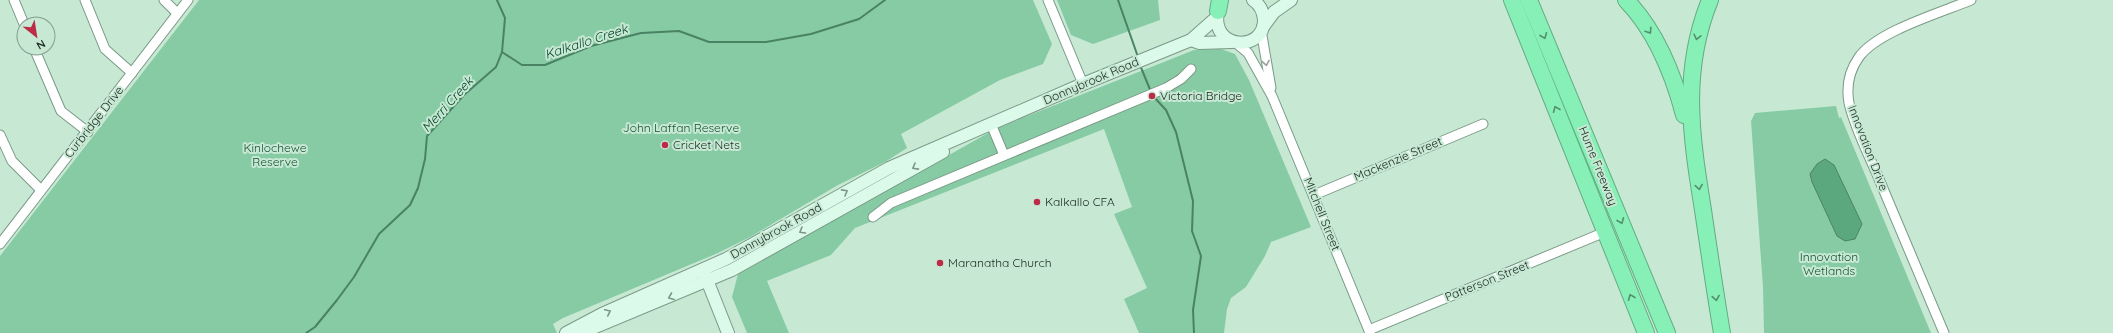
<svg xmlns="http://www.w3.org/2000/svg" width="2113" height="333" font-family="Quicksand,sans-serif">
<rect width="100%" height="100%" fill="#c7e9d4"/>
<g fill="#87cba4">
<path d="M199,0H1033L1052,44L1043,64L1000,80L901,134L907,148L885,162L838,185L750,237L718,253L563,318L553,324L557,333H0V256Z"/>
<path d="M1057,0H1158L1160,20L1093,44L1071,35Z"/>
<path d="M1221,49L1235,54L1249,80L1311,227L1271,242L1265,256L1246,287L1231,298L1227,309L1224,333H1139L1124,299L1147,288L1114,214L1132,207L1104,129L855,228L831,255L767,281L789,333H747L732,297L738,274L997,128L1194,50Z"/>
<path d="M1836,106L1839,118L1841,117L1931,333H1764L1763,287L1751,121L1755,113Z"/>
</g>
<path fill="#5ca87e" stroke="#4a8363" d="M1825,159L1834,165L1862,224L1855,239L1845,241L1837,236L1812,182L1810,174L1817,164Z"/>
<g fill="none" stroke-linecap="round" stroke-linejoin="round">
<g stroke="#4a8363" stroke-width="2">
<path d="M1118,0L1138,57"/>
<path d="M502,52L522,65H545L591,46L641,33L679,31L709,42H766L811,34L859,19L885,0"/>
<path d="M1140,65L1151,92"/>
<path d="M1153,96L1166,110L1176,132L1193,201L1192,231L1201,256L1193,310L1194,333"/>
<path d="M306,333L315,327L337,300L354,277L379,234L410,205L418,188L425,159L427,136L464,95L496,67L502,52L505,18L497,0"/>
</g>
<g stroke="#7a9a87" stroke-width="11">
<g id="street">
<path d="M14,0L24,24"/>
<path d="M85,0L105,49L132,73"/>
<path d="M164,0L177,13"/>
<path d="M1048,0L1083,84"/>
<path d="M1261,30L1271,88"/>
<path d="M1236,43L1248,53L1272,96L1370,333"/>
<path d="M34,48L61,111L88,132"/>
<path d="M991,124L1004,155"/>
<path d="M0,135L12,161L41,190"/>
<path d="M1314,195L1483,124"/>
<path d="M873,217L891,203L1166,88L1181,79L1191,69"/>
<path d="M0,244L188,0"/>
<path d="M1369,330L1605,232"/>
<path d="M1944,333C1922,282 1901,230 1879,179C1869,155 1855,129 1849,103C1846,86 1849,71 1859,57C1878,31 1940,13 1971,0"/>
</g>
</g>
<g stroke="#7a9a87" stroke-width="14">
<g id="secondary">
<path d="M1218,12C1210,50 1265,53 1264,19C1263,11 1259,4 1253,0"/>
<path d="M1263,27L1274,12L1291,0"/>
<path d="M1191,40L1199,43L1232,42"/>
<path d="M705,275L728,333"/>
<path d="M566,333L602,314L726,259L889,168L1083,84L1191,40L1217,17"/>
<path d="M581,333L732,270L943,152"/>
</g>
</g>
<g stroke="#63ac83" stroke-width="18">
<g id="highway">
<path d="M1512,0L1646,333"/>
<path d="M1529,0L1667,333"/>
<path d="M1626,0C1656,31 1673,73 1684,115"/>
<path d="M1710,0C1681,71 1691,136 1703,210C1709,251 1715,292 1722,333"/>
<path d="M1218,11L1220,0"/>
</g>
</g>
<use href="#street" stroke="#fff" stroke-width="9"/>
<use href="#secondary" stroke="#dbfae9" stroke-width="12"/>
<use href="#highway" stroke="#87f0b6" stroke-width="16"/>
</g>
<defs><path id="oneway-chevron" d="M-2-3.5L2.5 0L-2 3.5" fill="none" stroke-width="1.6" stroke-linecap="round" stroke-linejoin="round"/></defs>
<g stroke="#548e6e">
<use href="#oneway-chevron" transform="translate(1649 31) rotate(57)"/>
<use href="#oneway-chevron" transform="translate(1544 36) rotate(68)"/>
<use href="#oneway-chevron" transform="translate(1697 37) rotate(103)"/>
<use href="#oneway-chevron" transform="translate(1556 109) rotate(-112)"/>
<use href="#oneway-chevron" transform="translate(1699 187) rotate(81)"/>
<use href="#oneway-chevron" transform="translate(1621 221) rotate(68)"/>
<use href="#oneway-chevron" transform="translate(1631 297) rotate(-112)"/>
<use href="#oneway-chevron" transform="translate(1716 298) rotate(81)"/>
</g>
<use stroke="#9ba09d" href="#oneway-chevron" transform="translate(1266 63) rotate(80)"/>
<g stroke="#7e9487">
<use href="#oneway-chevron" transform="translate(915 167) rotate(151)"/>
<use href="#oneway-chevron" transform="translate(845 192) rotate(-29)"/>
<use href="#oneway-chevron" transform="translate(802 231) rotate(150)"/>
<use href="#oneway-chevron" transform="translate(671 297) rotate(158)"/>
<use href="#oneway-chevron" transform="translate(608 312) rotate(-25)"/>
</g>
<g fill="#bd2c47" stroke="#c7e9d4" stroke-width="1.5">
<circle cx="1152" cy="96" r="4"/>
<circle cx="665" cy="145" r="4"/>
<circle cx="1037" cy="202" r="4"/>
<circle cx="940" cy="263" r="4"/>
</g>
<g text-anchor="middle" stroke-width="4" stroke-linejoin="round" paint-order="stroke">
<g font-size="12" fill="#202d25" stroke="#c7e9d4">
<text transform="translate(1091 81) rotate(-23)" y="4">Donnybrook Road</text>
<text transform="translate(94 122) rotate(-52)" y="4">Curbridge Drive</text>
<text transform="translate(1868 148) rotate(69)" y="4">Innovation Drive</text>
<text transform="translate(1398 159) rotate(-23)" y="4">Mackenzie Street</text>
<text transform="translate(1598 166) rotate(68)" y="4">Hume Freeway</text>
<text transform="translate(1322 214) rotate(68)" y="4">Mitchell Street</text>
<text transform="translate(776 231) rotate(-29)" y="4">Donnybrook Road</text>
<text transform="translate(1487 281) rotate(-22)" y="4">Patterson Street</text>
</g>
<g font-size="12" fill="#202d25" stroke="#c7e9d4" text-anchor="start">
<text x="1160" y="100">Victoria Bridge</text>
<text x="673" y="149">Cricket Nets</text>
<text x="1045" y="206">Kalkallo CFA</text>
<text x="948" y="267">Maranatha Church</text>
</g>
<g font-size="12" fill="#165135" stroke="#c7e9d4">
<text x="681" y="132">John Laffan Reserve</text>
<text x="275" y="152">Kinlochewe<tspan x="275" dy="14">Reserve</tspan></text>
<text x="1829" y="261">Innovation<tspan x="1829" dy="14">Wetlands</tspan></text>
</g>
<g font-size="13" font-style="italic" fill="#07462b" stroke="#c7e9d4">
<text transform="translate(586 41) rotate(-18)" y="5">Kalkallo Creek</text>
<text transform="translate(447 104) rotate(-48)" y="5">Merri Creek</text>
</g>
</g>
<g transform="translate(36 36) rotate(150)"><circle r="19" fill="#c7e9d4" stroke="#849e8e"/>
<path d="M0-3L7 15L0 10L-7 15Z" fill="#bd2c47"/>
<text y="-6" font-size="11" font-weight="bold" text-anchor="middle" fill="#202d25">N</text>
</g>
</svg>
